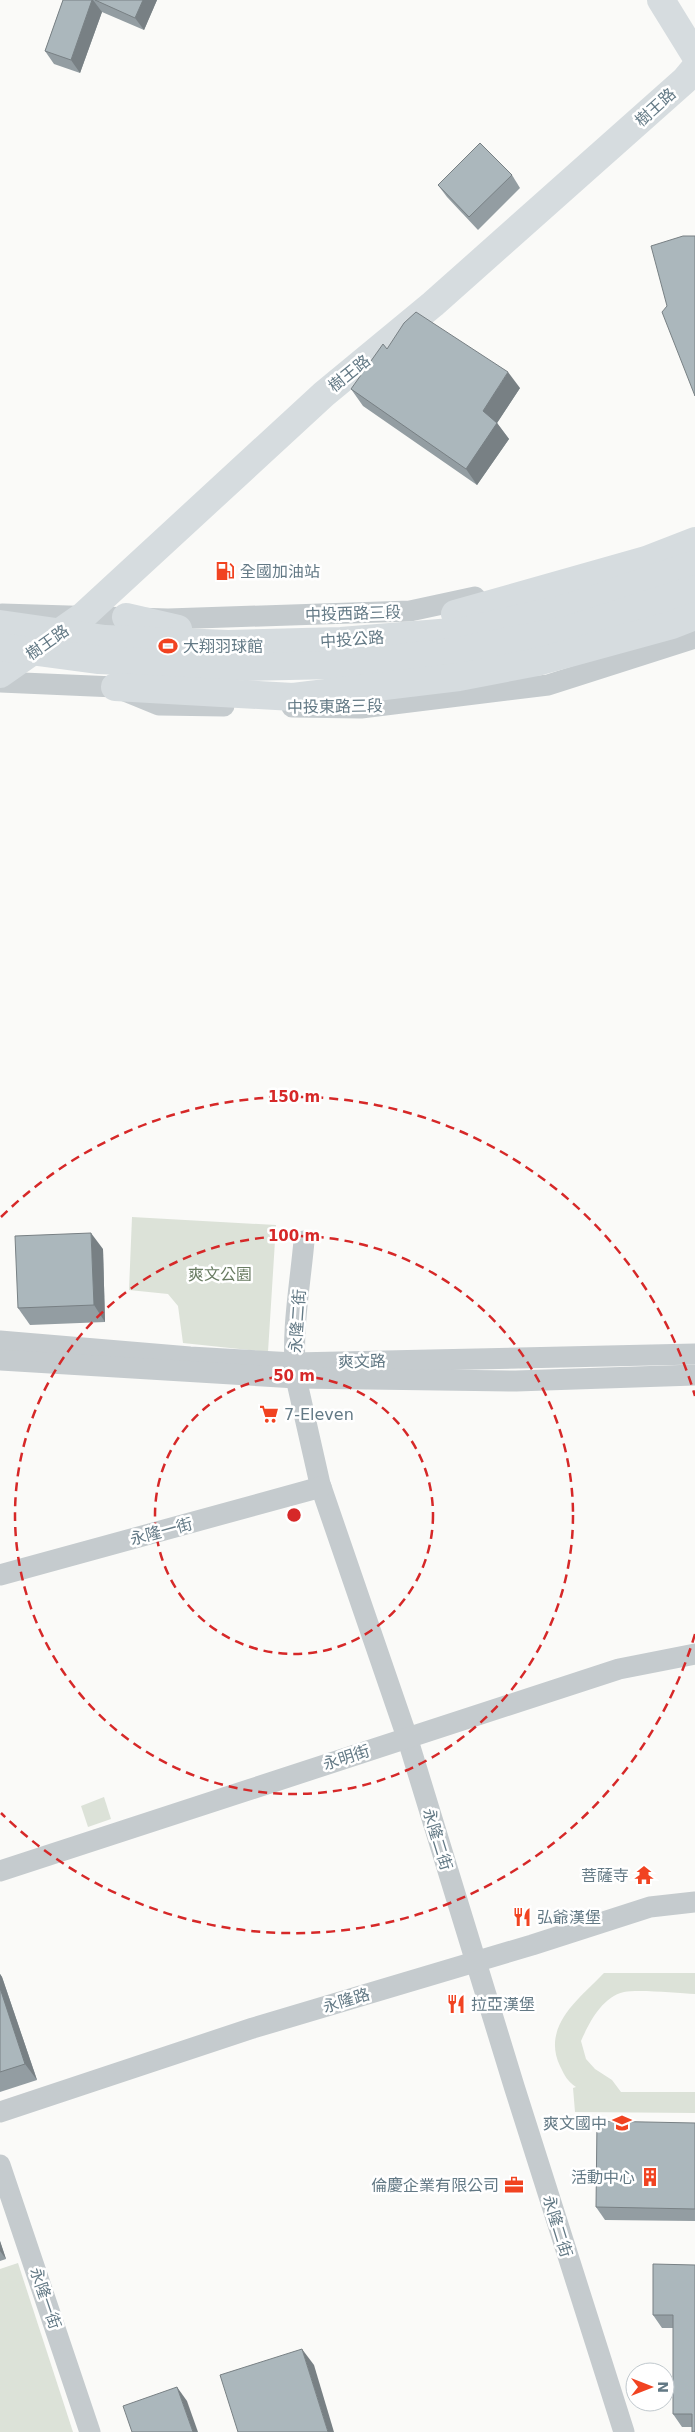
<svg xmlns="http://www.w3.org/2000/svg" width="695" height="2432" font-family="'DejaVu Sans','Noto Sans TC',sans-serif">
<rect width="100%" height="100%" fill="#fafaf8"/>
<g fill="#dce2d8">
<path d="M132,1217L276,1225L268,1352L183,1343L178,1306L168,1294L129,1290Z"/>
<path d="M104,1797L111,1819L88,1827L81,1806Z"/>
<path d="M604,1973H695V1994C678,1993 638,1989 624,1992C602,1997 589,2023 581,2041L586,2059L595,2069L612,2080L621,2092H695V2113L575,2112L573,2088L576,2087C567,2081 565,2076 560,2066C541,2026 580,1998 604,1973Z"/>
<path d="M18,2263L73,2432H0V2269Z"/>
</g>
<g fill="none" stroke-linecap="round" stroke-linejoin="round">
<g stroke="#c5cbce" stroke-width="21">
<path d="M2,614L168,619L410,611L475,597"/>
<path d="M0,682L115,687L159,705L224,706"/>
<path d="M292,707L361,708L548,685L695,638"/>
<path d="M304,1241C300,1286 291,1333 296,1378L320,1484L407,1737L514,2086L624,2432"/>
<path d="M0,1341L190,1357L294,1363L695,1354"/>
<path d="M0,1360L296,1378L516,1381L695,1375"/>
<path d="M0,1575L321,1487"/>
<path d="M0,1871L619,1669L695,1654"/>
<path d="M0,2112L253,2028L532,1945L650,1907L695,1902"/>
<path d="M0,2165L90,2432"/>
</g>
<g stroke="#d6dcdf" stroke-width="28">
<path d="M661,0L695,55"/>
<path d="M0,674L83,616L324,394L433,304L685,80L695,68"/>
</g>
<g stroke="#d6dcdf" stroke-width="28">
<path d="M455,614L646,560L695,541"/>
<path d="M126,617L178,629"/>
<path d="M0,624L105,639L228,644L341,641L464,631L571,607L695,564"/>
<path d="M0,647L99,660L246,667L337,665L452,652L567,630L695,589"/>
<path d="M115,687L293,697L459,677L537,662L672,625L695,616"/>
</g>
</g>
<g fill="#939da2">
<path d="M63,0H157L144,30L102,12L80,73L54,64L45,51Z"/>
<path d="M512,175L520,188L478,230L447,197L438,185Z"/>
<path d="M520,388L497,423L509,439L477,485L363,406L351,389Z"/>
<path d="M103,1249L105,1322L30,1325L18,1308Z"/>
<path d="M0,1974L2,1977L37,2080L0,2092Z"/>
<path d="M695,2123V2221L605,2220L596,2207Z"/>
<path d="M0,2241L6,2259L0,2261Z"/>
<path d="M695,2265L692,2427H682L673,2414V2328H662L653,2315Z"/>
</g>
<g fill="#788084">
<path d="M92,0H93L102,12L80,73L71,60Z"/>
<path d="M143,0H157L144,30L135,18Z"/>
<path d="M508,372L520,388L497,423L509,439L477,485L466,469L483,411Z"/>
<path d="M91,1233L103,1249L105,1322L94,1305Z"/>
<path d="M0,1974L2,1977L37,2080L25,2064L0,1988Z"/>
<path d="M0,2241L6,2259L0,2251Z"/>
<path d="M302,2349L314,2365L334,2432H328Z"/>
<path d="M177,2387L187,2401L198,2432H193Z"/>
</g>
<g fill="#abb7bc" stroke="#788084">
<path d="M63,0H92L71,60L45,51Z"/>
<path d="M95,0H143L135,18Z"/>
<path d="M480,143L512,175L469,217L438,185Z"/>
<path d="M683,236H695V396L662,312L667,306L651,246Z"/>
<path d="M416,312L508,372L483,411L497,423L466,469L351,389L383,344L387,349L404,323Z"/>
<path d="M91,1233L94,1305L18,1308L15,1236Z"/>
<path d="M0,1988L25,2064L0,2072Z"/>
<path d="M597,2121L695,2123V2209L596,2207Z"/>
<path d="M653,2264L695,2265V2432H692V2414H673V2315H653Z"/>
<path d="M302,2349L328,2432H238L220,2375Z"/>
<path d="M177,2387L193,2432H132L123,2406Z"/>
</g>
<g fill="none" stroke="#d62828" stroke-width="2.5" stroke-dasharray="9 6">
<circle cx="294" cy="1515" r="139"/>
<circle cx="294" cy="1515" r="279"/>
<path d="M695 1634A418 418 0 0 1 1 1813M1 1217A418 418 0 0 1 695 1396"/>
</g>
<defs>
<g id="fuel-bare" transform="scale(1.5)"><path d="M-5.5-6h7V0h2V4h1.3V-2.5L3-4.5l.8-.8L6-3V5H2.5V1h-1V6h-7ZM-4.2-4.7v3.2H.2V-4.7Z" fill="#f14321" stroke="#fff" stroke-width="2.5" paint-order="stroke"/></g>
<g id="stadium-bare" transform="scale(1.5)"><path d="M0-5a6.5 5 0 1 0 0 10a6.5 5 0 1 0 0-10ZM-3.5-1.8h7v3.6h-7Z" fill="#f14321" stroke="#fff" stroke-width="2.5" paint-order="stroke"/></g>
<g id="supermarket-bare" transform="scale(1.5)"><path d="M-6-5.5h2.5l.6 2H6L4.5 2H-2.5L-4.4-4H-6ZM-1.5 3.2a1.3 1.3 0 1 0 .1 0ZM3 3.2a1.3 1.3 0 1 0 .1 0Z" fill="#f14321" stroke="#fff" stroke-width="2.5" paint-order="stroke"/></g>
<g id="temple-bare" transform="scale(1.5)"><path d="M0-6L5-2H3V0L6.5 2.5H4V6H1.5V3h-3V6H-4V2.5H-6.5L-3 0V-2H-5Z" fill="#f14321" stroke="#fff" stroke-width="2.5" paint-order="stroke"/></g>
<g id="restaurant-bare" transform="scale(1.5)"><path d="M-5-6h1v4h1v-4h1v4h1v-4h1v5L-1.5 .5V6h-2V.5L-5-1ZM5-6V6H3V1.5H1.5Q1.5-4 5-6Z" fill="#f14321" stroke="#fff" stroke-width="2.5" paint-order="stroke"/></g>
<g id="school-bare" transform="scale(1.5)"><path d="M0-5L7-2L0 1L-7-2ZM-4 1L0 2.5L4 1V4Q0 6-4 4Z" fill="#f14321" stroke="#fff" stroke-width="2.5" paint-order="stroke"/></g>
<g id="building-bare" transform="scale(1.5)"><path d="M-4-6H4V6H1V3H-1V6H-4ZM-2.5-4.3h1.7v1.8h-1.7ZM.8-4.3h1.7v1.8H.8ZM-2.5-1h1.7V.8h-1.7ZM.8-1h1.7V.8H.8Z" fill="#f14321" stroke="#fff" stroke-width="2.5" paint-order="stroke"/></g>
<g id="office-bare" transform="scale(1.5)"><path d="M-6-3h4V-5.5h4V-3h4V5H-6ZM-1-4.5V-3h2v-1.5ZM-6 0V1H6V0Z" fill="#f14321" stroke="#fff" stroke-width="2.5" paint-order="stroke"/></g>
</defs>
<g fill-rule="evenodd">
<use href="#fuel-bare" x="225" y="571"/>
<use href="#stadium-bare" x="168" y="646"/>
<use href="#supermarket-bare" x="269" y="1414"/>
<use href="#temple-bare" x="644" y="1875"/>
<use href="#restaurant-bare" x="522" y="1917"/>
<use href="#restaurant-bare" x="456" y="2004"/>
<use href="#school-bare" x="622" y="2123"/>
<use href="#building-bare" x="650" y="2177"/>
<use href="#office-bare" x="514" y="2185"/>
</g>
<g text-anchor="middle" stroke-width="5" stroke-linejoin="round" paint-order="stroke">
<g font-size="16" fill="#637985" stroke="#fff">
<text transform="translate(655 107) rotate(-42)" y="6">樹王路</text>
<text transform="translate(349 373) rotate(-39)" y="6">樹王路</text>
<text transform="translate(353 613) rotate(-2)" y="6">中投西路三段</text>
<text transform="translate(352 639) rotate(-4)" y="6">中投公路</text>
<text transform="translate(47 642) rotate(-35)" y="6">樹王路</text>
<text transform="translate(335 706) rotate(-1)" y="6">中投東路三段</text>
<text transform="translate(297 1321) rotate(-86)" y="6">永隆二街</text>
<text transform="translate(362 1361) rotate(-1)" y="6">爽文路</text>
<text transform="translate(161 1531) rotate(-15)" y="6">永隆一街</text>
<text transform="translate(346 1757) rotate(-18)" y="6">永明街</text>
<text transform="translate(438 1839) rotate(73)" y="6">永隆二街</text>
<text transform="translate(346 2000) rotate(-17)" y="6">永隆路</text>
<text transform="translate(558 2226) rotate(73)" y="6">永隆二街</text>
<text transform="translate(46 2298) rotate(71)" y="6">永隆一街</text>
</g>
<g font-size="16" fill="#637985" stroke="#fff" text-anchor="start">
<text x="240" y="577">全國加油站</text>
<text x="183" y="652">大翔羽球館</text>
<text x="284" y="1420">7-Eleven</text>
<text x="629" y="1881" text-anchor="end">菩薩寺</text>
<text x="537" y="1923">弘爺漢堡</text>
<text x="471" y="2010">拉亞漢堡</text>
<text x="607" y="2129" text-anchor="end">爽文國中</text>
<text x="635" y="2183" text-anchor="end">活動中心</text>
<text x="499" y="2191" text-anchor="end">倫慶企業有限公司</text>
</g>
<g font-size="16" fill="#697c62" stroke="#fff">
<text x="220" y="1280">爽文公園</text>
</g>
</g>
<circle cx="294" cy="1515" r="8" fill="#d62828" stroke="#fff" stroke-width="2.5"/>
<g font-size="15" text-anchor="middle" font-weight="bold" fill="#d62828" stroke="#fff" stroke-width="5" stroke-linejoin="round" paint-order="stroke">
<text x="294" y="1102">150 m</text>
<text x="294" y="1241">100 m</text>
<text x="294" y="1381">50 m</text>
</g>
<g transform="translate(650 2387) rotate(90)"><circle r="24" fill="#ffffff" stroke="#c1c9ce"/>
<path d="M0-4L9 19L0 12L-9 19Z" fill="#f14321"/>
<text y="-8" font-size="14" font-weight="bold" text-anchor="middle" fill="#637985">N</text>
</g>
</svg>
